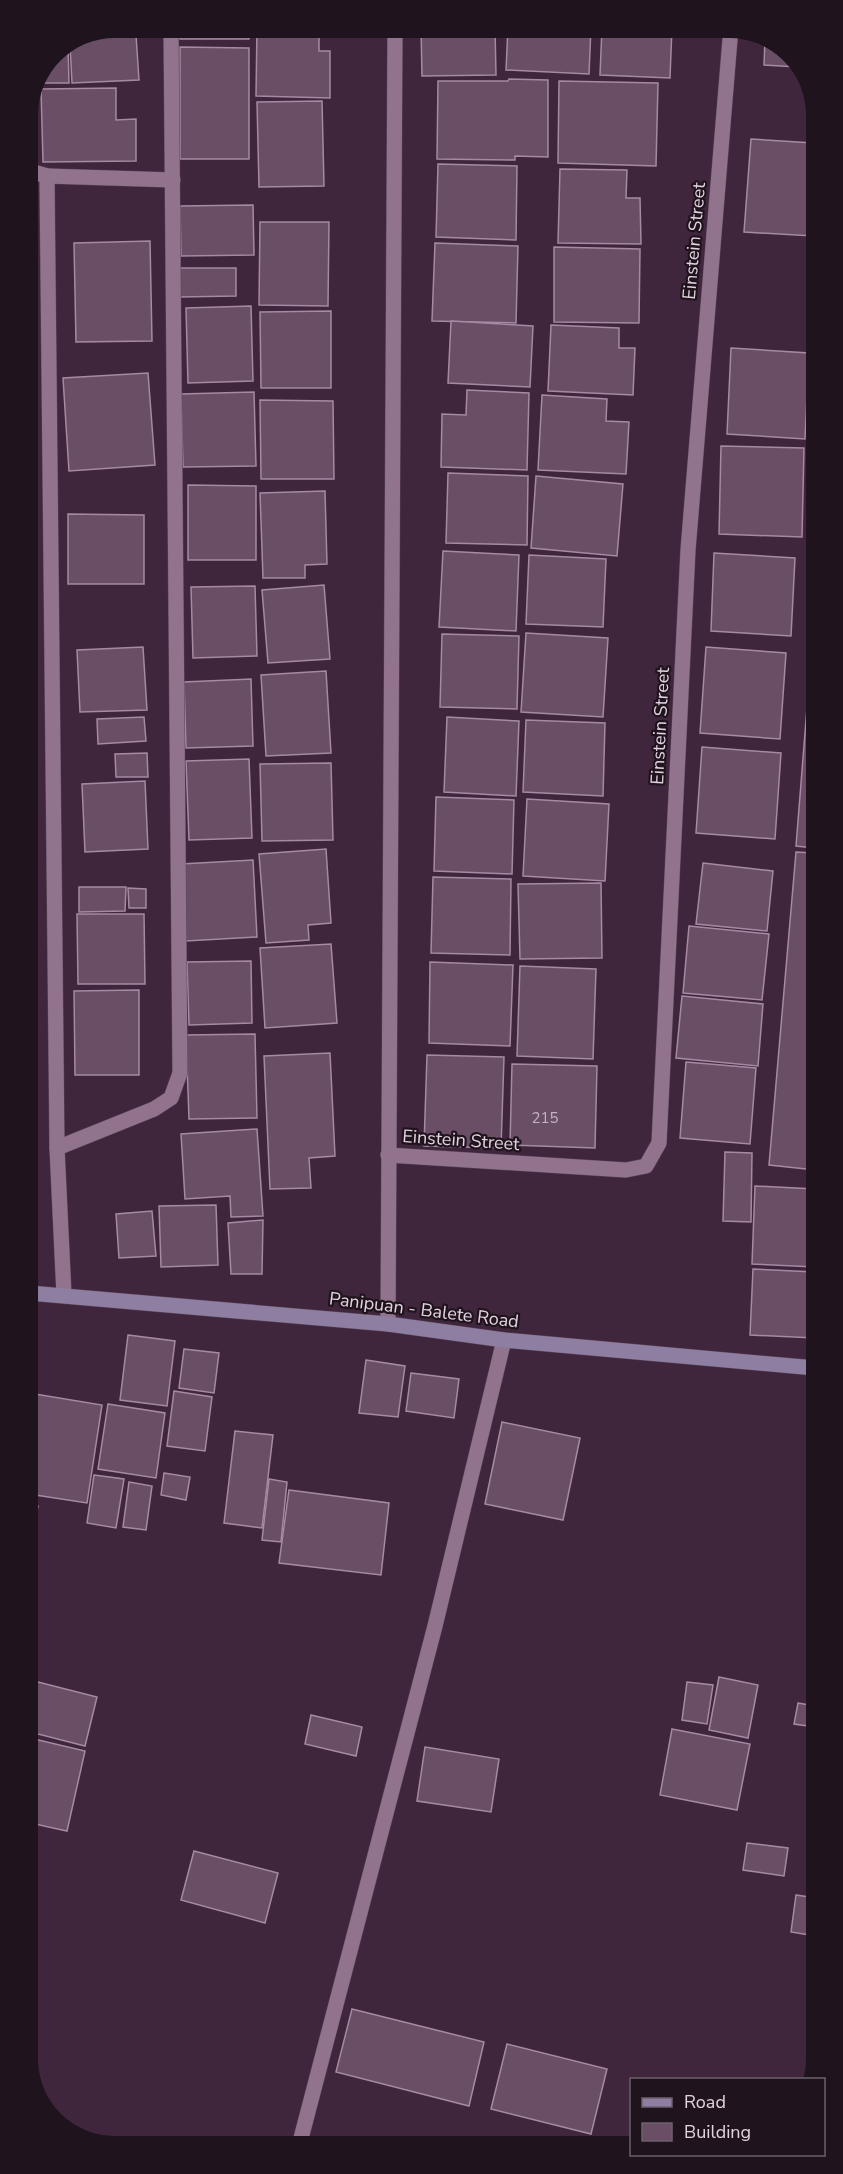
<svg xmlns="http://www.w3.org/2000/svg" width="843" height="2174" font-family="'Nunito Sans',sans-serif">
<rect width="100%" height="100%" fill="#3f263c"/>
<g fill="#694e66" stroke="#a789a3" stroke-width="1.5">
<path d="M114,27H126L127,36L136,35L139,80L72,83L70,45Z"/>
<rect x="180" y="27" width="69" height="12"/>
<path d="M257,27H319V51H330V98L256,96Z"/>
<path d="M421,27H495L496,75L422,76Z"/>
<path d="M508,27H591L589,74L506,70Z"/>
<path d="M602,27H672L670,78L600,75Z"/>
<path d="M765,39L782,45L797,67L764,65Z"/>
<path d="M68,46L69,83H39L53,52Z"/>
<path d="M180,47L249,48V159H180Z"/>
<path d="M509,79L548,80V157L515,156V160L437,159L438,81H508Z"/>
<path d="M559,81L658,83L656,166L558,163Z"/>
<path d="M116,88V120L136,119V161L43,162L41,89Z"/>
<path d="M322,101L324,186L259,187L257,102Z"/>
<path d="M751,139L813,143V236L744,232Z"/>
<path d="M438,164L517,166L516,240L436,237Z"/>
<path d="M560,169L627,170L626,198H640L641,244L558,243Z"/>
<path d="M253,205L254,255L181,256L180,206Z"/>
<path d="M260,222H329L328,306L259,305Z"/>
<path d="M150,241L152,341L76,342L74,243Z"/>
<path d="M435,243L518,246L516,323L432,321Z"/>
<path d="M554,247L640,249L639,323L554,322Z"/>
<path d="M179,268H236V296L179,297Z"/>
<path d="M251,306L253,381L188,383L186,308Z"/>
<path d="M331,311V388H261L260,312Z"/>
<path d="M451,321L533,326L530,387L448,383Z"/>
<path d="M551,325L619,328V348H635L633,395L548,391Z"/>
<path d="M731,348L809,353L805,439L727,434Z"/>
<path d="M148,373L155,465L69,471L63,378Z"/>
<path d="M467,390L529,393L527,470L441,467L442,414L466,415Z"/>
<path d="M254,392L256,466L183,467L181,394Z"/>
<path d="M542,395L607,399L606,421L629,422L626,474L538,470Z"/>
<path d="M260,400L333,401L334,479H261Z"/>
<path d="M721,446L804,448L802,537L719,534Z"/>
<path d="M448,473L528,476L527,545L446,543Z"/>
<path d="M536,476L623,484L617,556L531,548Z"/>
<path d="M188,485L256,486V560H188Z"/>
<path d="M325,491L327,564L305,565V578H263L260,493Z"/>
<path d="M68,514L144,515V584H68Z"/>
<path d="M443,551L519,555L516,631L439,627Z"/>
<path d="M714,553L795,558L791,636L711,631Z"/>
<path d="M529,555L606,559L603,627L526,624Z"/>
<path d="M324,585L330,659L268,663L262,590Z"/>
<path d="M255,586L257,656L193,658L191,587Z"/>
<path d="M814,620V848L796,846Z"/>
<path d="M526,633L608,638L603,717L521,712Z"/>
<path d="M442,634L519,636L517,709L440,707Z"/>
<path d="M143,647L147,710L80,712L77,650Z"/>
<path d="M706,647L786,653L780,739L700,733Z"/>
<path d="M326,671L331,753L266,756L261,675Z"/>
<path d="M251,679L253,746L186,748L184,682Z"/>
<path d="M144,717L146,741L98,744L97,719Z"/>
<path d="M447,717L519,721L516,796L444,792Z"/>
<path d="M526,720L605,723L603,796L523,792Z"/>
<path d="M702,747L781,753L775,839L696,833Z"/>
<path d="M147,753L148,777H116L115,754Z"/>
<path d="M249,759L252,838L189,840L186,761Z"/>
<path d="M331,763L333,840L262,841L260,764Z"/>
<path d="M145,781L148,849L85,852L82,784Z"/>
<path d="M436,797L514,800L512,874L434,871Z"/>
<path d="M527,799L609,804L605,881L523,876Z"/>
<path d="M326,849L331,923L308,925L309,940L266,943L259,854Z"/>
<path d="M796,852L814,853L815,1170L769,1165Z"/>
<path d="M253,860L257,937L186,941L181,864Z"/>
<path d="M703,863L773,871L767,931L696,924Z"/>
<path d="M433,877L511,879L510,955L431,953Z"/>
<path d="M601,883L602,958L520,959L518,884Z"/>
<path d="M79,887H126L125,911L79,912Z"/>
<path d="M128,888L146,889V908H129Z"/>
<path d="M77,914H144L145,984H78Z"/>
<path d="M689,926L769,934L762,1000L683,993Z"/>
<path d="M331,944L337,1023L265,1028L260,948Z"/>
<path d="M251,961L252,1023L189,1025L187,962Z"/>
<path d="M430,962L513,965L510,1046L429,1043Z"/>
<path d="M520,966L596,969L593,1059L517,1056Z"/>
<path d="M139,990V1075H75L74,991Z"/>
<path d="M682,996L763,1004L758,1066L676,1058Z"/>
<path d="M255,1034L257,1118L189,1119L186,1035Z"/>
<path d="M330,1053L335,1156L309,1158L311,1188L270,1189L264,1056Z"/>
<path d="M427,1055L504,1057L501,1148L424,1146Z"/>
<path d="M686,1062L756,1068L750,1144L680,1138Z"/>
<path d="M512,1064L597,1066L595,1148L510,1145Z"/>
<path d="M257,1129L263,1216L231,1217L230,1196L185,1199L181,1134Z"/>
<path d="M725,1152L752,1153L751,1222L723,1221Z"/>
<path d="M755,1186L815,1189V1267L752,1264Z"/>
<path d="M216,1205L218,1265L161,1267L159,1206Z"/>
<path d="M152,1211L156,1256L119,1258L116,1214Z"/>
<path d="M263,1220L262,1274H231L228,1223Z"/>
<path d="M753,1269L815,1272V1338L750,1335Z"/>
<path d="M128,1335L175,1341L167,1406L120,1400Z"/>
<path d="M184,1349L219,1353L214,1393L179,1388Z"/>
<path d="M366,1360L405,1366L398,1417L359,1413Z"/>
<path d="M411,1373L459,1379L454,1418L406,1411Z"/>
<path d="M174,1391L212,1397L205,1451L167,1446Z"/>
<path d="M29,1393L102,1405L87,1503L29,1494Z"/>
<path d="M108,1404L165,1413L156,1478L98,1469Z"/>
<path d="M502,1422L580,1438L563,1520L485,1504Z"/>
<path d="M235,1431L273,1435L262,1528L224,1523Z"/>
<path d="M164,1473L190,1477L186,1500L161,1495Z"/>
<path d="M94,1475L124,1479L116,1528L87,1523Z"/>
<path d="M269,1479L287,1482L281,1542L262,1540Z"/>
<path d="M129,1482L152,1486L146,1530L123,1527Z"/>
<path d="M289,1490L389,1503L381,1575L279,1563Z"/>
<path d="M29,1504L38,1506L29,1546Z"/>
<path d="M29,1588L35,1589L29,1614Z"/>
<path d="M719,1677L758,1685L748,1738L709,1730Z"/>
<path d="M30,1680L97,1697L85,1746L30,1732Z"/>
<path d="M687,1682L713,1685L707,1724L682,1720Z"/>
<path d="M798,1703L815,1706V1727L794,1724Z"/>
<path d="M311,1715L362,1727L356,1756L305,1744Z"/>
<path d="M672,1729L750,1744L737,1810L660,1795Z"/>
<path d="M30,1738L85,1751L67,1831L30,1823Z"/>
<path d="M425,1747L499,1759L491,1812L417,1801Z"/>
<path d="M747,1843L788,1848L784,1876L743,1870Z"/>
<path d="M194,1851L278,1873L265,1923L181,1900Z"/>
<path d="M796,1895L816,1898V1936L791,1932Z"/>
<path d="M352,2009L484,2042L469,2106L336,2072Z"/>
<path d="M507,2044L607,2069L591,2134L491,2109Z"/>
</g>
<g fill="none" stroke-linecap="round" stroke-linejoin="round">
<g stroke="#5a4558" stroke-width="16">
<g id="minor">
<path d="M27,170L47,176L57,1148L64,1295"/>
<path d="M47,176L173,180"/>
<path d="M57,1148L154,1109L171,1098L180,1073L171,27"/>
<path d="M388,1155L626,1170L646,1166L659,1143L688,550L731,27"/>
<path d="M388,1324L395,27"/>
<path d="M299,2146L435,1626L504,1340"/>
</g>
</g>
<g stroke="#5a4558" stroke-width="16">
<path id="secondary" d="M29,1293L388,1324L504,1340L815,1368"/>
</g>
<use href="#minor" stroke="#91738d" stroke-width="15"/>
<use href="#secondary" stroke="#8d7ea2" stroke-width="15"/>
</g>
<g text-anchor="middle" stroke-width="4.5" stroke-linejoin="round" paint-order="stroke">
<g font-size="15" fill="#c4b1c2">
<text x="545" y="1123">215</text>
</g>
<g font-size="18" fill="#e3d2e0" stroke="#1f141d">
<text transform="translate(694 241) rotate(-85)" y="6">Einstein Street</text>
<text transform="translate(660 726) rotate(-87)" y="6">Einstein Street</text>
<text transform="translate(461 1140) rotate(4)" y="6">Einstein Street</text>
<text transform="translate(424 1310) rotate(7)" y="6">Panipuan - Balete Road</text>
</g>
</g>
<path d="M0 0H843V2174H0ZM115 38H729A77 77 0 0 1 806 115V2059A77 77 0 0 1 729 2136H115A77 77 0 0 1 38 2059V115A77 77 0 0 1 115 38Z" fill="#1f141d" fill-rule="evenodd"/>
<rect x="630" y="2078" width="195" height="78" fill="#1f141d" stroke="#6d606b" stroke-width="1.5"/>
<rect x="642" y="2098" width="30" height="9" fill="#8d7ea2" stroke="#6d606b" stroke-width="1.5"/>
<text x="684" y="2108" font-size="18" fill="#e3d2e0">Road</text>
<rect x="642" y="2123" width="30" height="18" fill="#694e66" stroke="#6d606b" stroke-width="1.5"/>
<text x="684" y="2138" font-size="18" fill="#e3d2e0">Building</text>
</svg>
